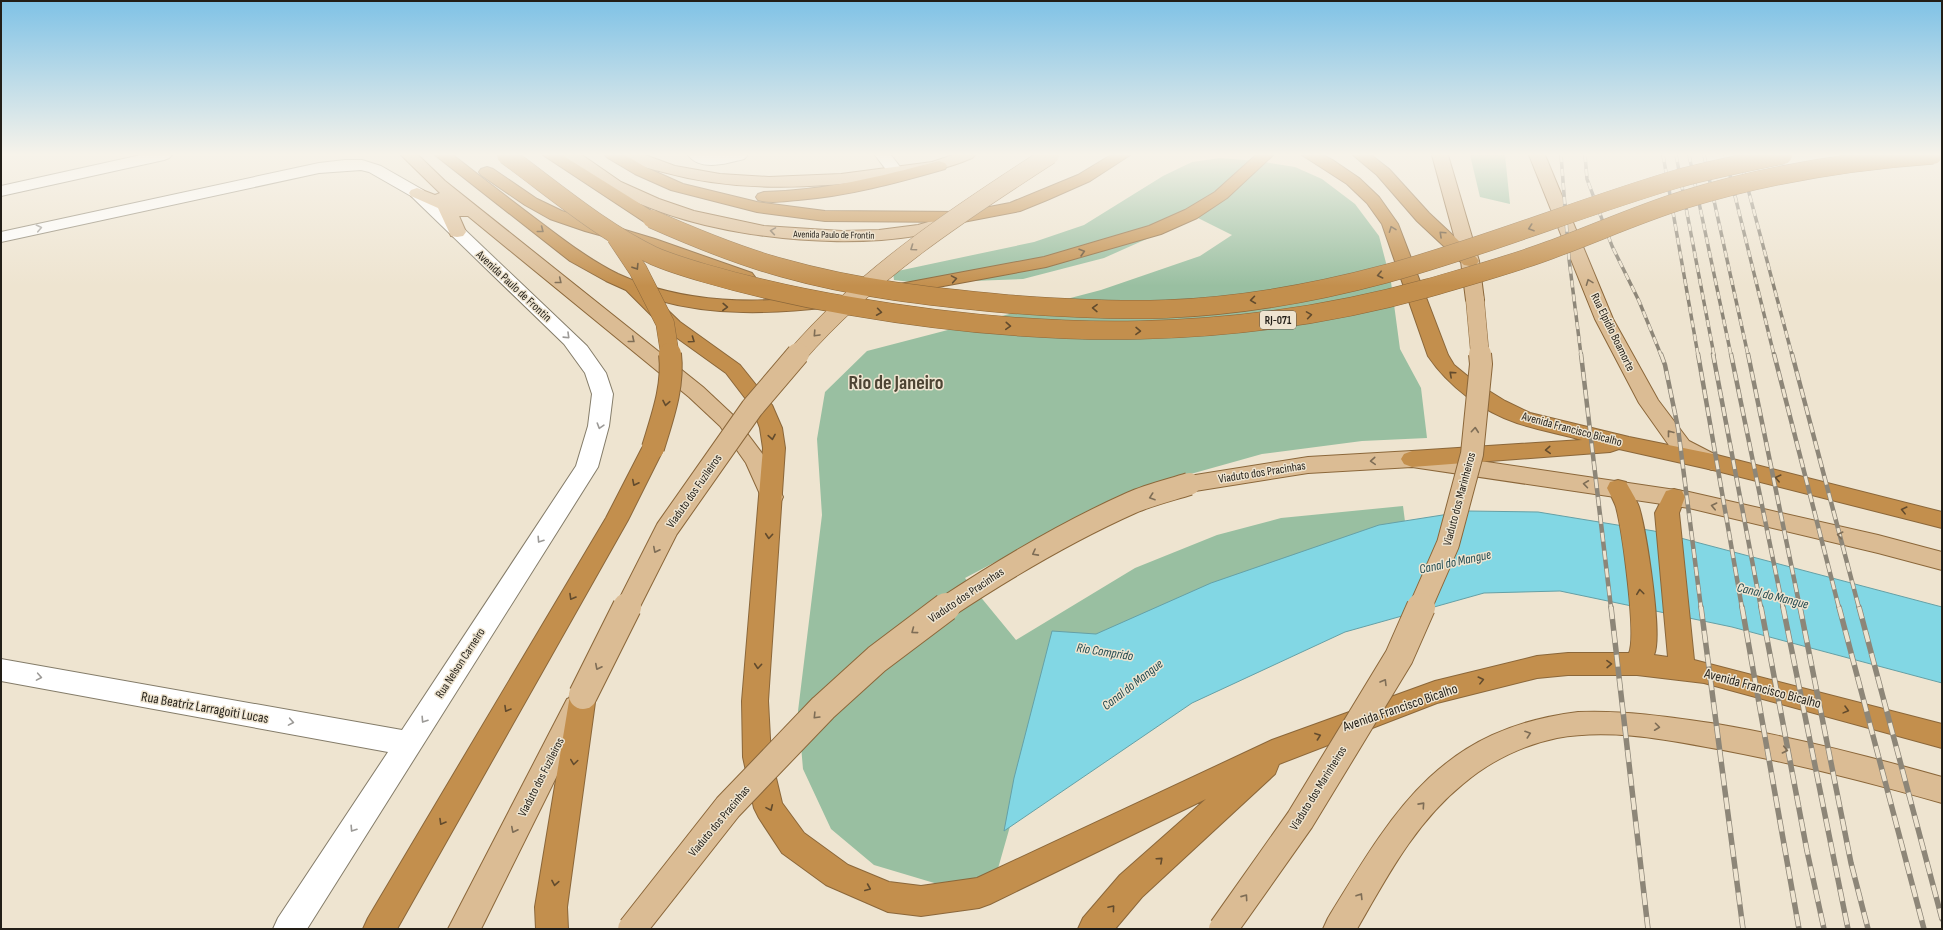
<svg xmlns="http://www.w3.org/2000/svg" width="1943" height="930" font-family="'Sofia Sans Condensed',sans-serif">
<rect width="100%" height="100%" fill="#eee4d0"/>
<g fill="#99bfa1">
<path d="M1470,155H1505L1510,204L1480,197Z"/>
<path d="M1220,158L1258,161L1295,167L1322,179L1355,204L1379,236L1391,282L1400,349L1421,388L1427,438L1362,441L1262,454L1130,491L965,578L1016,640L1135,568L1217,535L1281,518L1403,506L1407,537L1057,661L995,879L951,888L874,865L831,829L803,769L798,711L822,515L817,439L825,392L867,351L1101,290L1200,256L1232,235L1196,217L1104,258L1023,279L919,283L894,280L893,272L1034,242L1084,225L1163,176L1192,162Z"/>
</g>
<path fill="#82d7e4" stroke="#65a0a6" d="M1468,511L1538,512L1654,531L1942,607V683L1732,627L1560,591L1484,593L1345,632L1192,703L1004,831L1014,778L1052,631L1096,634L1211,583L1379,525Z"/>
<g fill="none" stroke-linecap="round" stroke-linejoin="round">
<g stroke="#847c69" stroke-width="2">
<g id="minor">
<path d="M141,155H172L169,158L164,160L1,196V186Z"/>
<path d="M688,155H746L747,156L744,159C728,163 700,172 688,155Z"/>
<path d="M875,155H891L904,172L902,175H890Z"/>
<path d="M345,160H362L381,166L423,190L587,346L606,373L613,394L609,426L598,467L307,929H273L278,918L388,752L1,681V659L402,730L576,466L588,426L592,394L585,373L564,344L411,196L369,172L361,170L319,173L1,242V232L319,163Z"/>
</g>
</g>
<g stroke="#8b673a" stroke-width="2">
<g id="major">
<path d="M401,155H418L445,181L703,387L734,416L764,456L783,497L780,503L772,505L764,503L746,463L720,426L689,397L468,216H459L466,232L463,236L457,237L451,236L438,208L411,196L409,193L411,190L417,188L435,195L440,193Z"/>
<path d="M563,155H582L621,182L659,199L694,211L764,226L842,231L879,230L918,225L956,214L962,215L964,219L962,223C946,227 931,233 915,236C823,251 672,234 595,179C585,172 570,165 563,155Z"/>
<path d="M624,155H645L675,166L720,174L769,177L841,174L932,162L953,155H975L972,158C942,171 916,174 884,179C810,189 735,192 663,172C652,169 631,165 624,155Z"/>
<path d="M1432,155H1448L1479,261L1484,300L1482,304L1475,306L1468,304L1466,300L1461,261Z"/>
<path d="M1529,155H1545L1613,319L1658,400L1689,441L1720,457L1723,462L1720,467L1712,470L1704,467L1673,451L1639,403L1595,319Z"/>
<path d="M1412,451L1689,492L1878,535L1942,552V570L1878,553L1689,508L1412,467L1308,473L1189,492L1181,490L1178,484L1181,478L1189,476L1308,457Z"/>
<path d="M577,695L587,699L591,707L481,929H448L567,699Z"/>
<path d="M1578,712C1625,710 1670,717 1717,724C1793,737 1868,756 1942,777V803C1864,781 1786,761 1706,747C1658,738 1606,729 1557,738C1523,745 1490,761 1463,784C1415,823 1387,877 1357,929H1323L1328,918C1394,810 1440,729 1578,712Z"/>
</g>
</g>
<g stroke="#8b673a" stroke-width="2">
<g id="highway">
<path d="M435,155H453C482,178 511,200 540,222C565,241 590,260 618,274C685,305 759,304 830,295L837,297L839,301L837,305L830,307C772,314 714,316 657,300L680,322L740,365L772,405L782,428L785,448L768,701L771,757L782,803L804,833L848,865L889,882L921,886L977,878L1272,740L1435,681L1537,656L1568,653H1629C1637,636 1622,529 1616,507C1614,501 1610,494 1607,488L1610,482L1618,480L1626,482C1630,490 1636,498 1639,507C1646,530 1663,636 1654,655L1668,657L1655,513L1666,491L1674,489L1682,491L1685,497L1679,513L1694,660L1942,724V748L1704,683L1637,675H1568L1537,678L1437,703L1279,764L1275,774L1142,897L1115,929H1078L1083,918L1120,875L1206,799L990,904L979,908L921,916L888,912L826,885L782,853L759,818L754,808L743,757L742,701L763,448L760,428L752,407L726,373L666,330L626,290L606,281L570,261Z"/>
<path d="M543,155H562L658,215L660,219L658,223L652,224L646,223Z"/>
<path d="M605,155H625L647,168L683,184L757,202L825,211L963,212L1010,203L1078,175L1111,155H1130L1090,181L1047,200L1020,211L963,222L825,221L757,212L671,190L635,174L608,158Z"/>
<path d="M1256,155H1273L1227,198L1197,218L1161,234L1046,267L889,296L883,295L880,291L883,287L889,286L1044,257L1149,226L1185,210L1215,192Z"/>
<path d="M1302,155H1323L1334,161L1359,178L1379,197L1398,224L1448,355L1454,365L1476,383L1505,401L1530,413L1629,437L1713,454L1942,512V528L1713,470L1619,449L1610,452L1412,467L1404,464L1401,459L1404,454L1412,451L1582,440C1561,434 1538,430 1517,423C1482,411 1449,387 1428,356L1382,224L1367,203L1347,184Z"/>
<path d="M1353,155H1371L1389,169L1429,213L1476,257L1479,261L1476,265L1470,266L1464,265L1417,221L1377,175Z"/>
<path d="M939,161L945,163L947,166L945,169C896,183 848,196 798,200C785,201 771,204 758,200L756,197L758,194L764,192C829,190 877,177 939,161Z"/>
<path d="M487,167L493,169L537,199L562,211L655,239L752,273L755,277L752,281L746,282L740,281L643,247L585,231L550,219L525,205L481,175L479,172L481,169Z"/>
<path d="M653,441L661,443L664,448L628,520L397,929H363L368,918L606,518L642,448L645,443Z"/>
<path d="M583,684L592,687L596,695L567,907L568,929H536L535,907L570,695L574,687Z"/>
</g>
</g>
<use href="#minor" fill="#fff" fill-rule="evenodd"/>
<use href="#major" fill="#dbbc94" fill-rule="evenodd"/>
<use href="#highway" fill="#c38f4d" fill-rule="evenodd"/>
<g stroke="#8d8678" stroke-width="3.5">
<g id="rail-far2">
<path d="M1561,155L1569,259L1581,355"/>
<path d="M1585,155L1587,179L1612,246L1639,301L1661,355"/>
<path d="M1663,155L1698,355"/>
<path d="M1676,155L1714,355"/>
<path d="M1689,155L1731,355"/>
<path d="M1704,155L1748,355"/>
<path d="M1725,155L1774,355"/>
<path d="M1739,155L1792,355"/>
</g>
</g>
<g stroke="#8d8678" stroke-width="4.5">
<g id="rail-far1">
<path d="M1581,354L1611,608"/>
<path d="M1661,354L1665,365L1678,428L1701,608"/>
<path d="M1698,354L1742,608"/>
<path d="M1713,354L1761,608"/>
<path d="M1731,354L1783,608"/>
<path d="M1748,354L1800,608"/>
<path d="M1774,354L1839,608"/>
<path d="M1792,354L1859,608"/>
</g>
</g>
<g stroke="#8d8678" stroke-width="5.5">
<g id="rail">
<path d="M1611,607L1648,929"/>
<path d="M1701,607L1743,929"/>
<path d="M1742,607L1799,929"/>
<path d="M1761,607L1807,851L1824,929"/>
<path d="M1783,607L1848,929"/>
<path d="M1800,607L1851,863L1868,929"/>
<path d="M1839,607L1924,929"/>
<path d="M1859,607L1942,919"/>
</g>
</g>
<use href="#rail-far2" stroke="#eee4d0" stroke-width="2.5" stroke-dasharray="7" stroke-linecap="butt"/>
<use href="#rail-far1" stroke="#eee4d0" stroke-width="3" stroke-dasharray="9" stroke-linecap="butt"/>
<use href="#rail" stroke="#eee4d0" stroke-width="4" stroke-dasharray="12" stroke-linecap="butt"/>
<g stroke="#8b673a" stroke-width="19" stroke-linecap="butt">
<g id="major-bridge-far2">
<path d="M1475,300L1480,355"/>
<path d="M797,355C868,273 960,213 1050,155"/>
</g>
</g>
<g stroke="#8b673a" stroke-width="24" stroke-linecap="butt">
<g id="major-bridge-far1">
<path d="M627,608L667,529L752,408L798,354"/>
<path d="M945,608C1004,569 1066,532 1131,503C1149,495 1170,490 1189,484"/>
<path d="M1420,608L1448,544L1472,454L1481,364L1480,354"/>
</g>
</g>
<g stroke="#8b673a" stroke-width="30" stroke-linecap="butt">
<g id="major-bridge">
<path d="M583,695L627,607"/>
<path d="M632,929L728,807L823,708L877,659L946,607"/>
<path d="M1223,929L1300,820L1399,657L1421,607"/>
</g>
</g>
<g stroke="#8b673a" stroke-width="19" stroke-linecap="butt">
<g id="highway-bridge-far1">
<path d="M506,155C554,190 600,230 654,256C670,263 687,268 704,273C752,287 801,298 850,306C1047,340 1234,342 1428,288C1469,276 1510,265 1550,250C1594,234 1638,214 1683,200C1764,175 1848,161 1933,155"/>
<path d="M652,219C695,238 738,256 783,268C857,289 933,297 1008,304C1061,308 1114,311 1166,309C1240,306 1314,293 1385,274C1485,247 1581,207 1680,178C1714,169 1749,162 1783,155"/>
<path d="M616,237L638,270L665,323L670,355"/>
</g>
</g>
<g stroke="#8b673a" stroke-width="24" stroke-linecap="butt">
<path id="highway-bridge" d="M653,448C662,418 674,386 670,354"/>
</g>
<use href="#major-bridge-far2" stroke="#dbbc94" stroke-width="18"/>
<use href="#major-bridge-far1" stroke="#dbbc94" stroke-width="22"/>
<use href="#major-bridge" stroke="#dbbc94" stroke-width="28"/>
<use href="#highway-bridge-far1" stroke="#c38f4d" stroke-width="18"/>
<use href="#highway-bridge" stroke="#c38f4d" stroke-width="22"/>
</g>
<defs><path id="oneway-chevron" d="M-2-3.5L2.5 0L-2 3.5" fill="none" stroke-width="1.6" stroke-linecap="round" stroke-linejoin="round"/></defs>
<g stroke="#9c9a97">
<use href="#oneway-chevron" transform="translate(39 228) rotate(-12)"/>
<use href="#oneway-chevron" transform="translate(567 336) rotate(44)"/>
<use href="#oneway-chevron" transform="translate(600 426) rotate(107)"/>
<use href="#oneway-chevron" transform="translate(540 540) rotate(123)"/>
<use href="#oneway-chevron" transform="translate(39 677) rotate(10)"/>
<use href="#oneway-chevron" transform="translate(424 720) rotate(123)"/>
<use href="#oneway-chevron" transform="translate(291 722) rotate(10)"/>
<use href="#oneway-chevron" transform="translate(353 829) rotate(123)"/>
</g>
<g stroke="#624b2d">
<use href="#oneway-chevron" transform="translate(1531 228) rotate(161)"/>
<use href="#oneway-chevron" transform="translate(1392 229) rotate(-111)"/>
<use href="#oneway-chevron" transform="translate(541 230) rotate(38)"/>
<use href="#oneway-chevron" transform="translate(1442 234) rotate(-137)"/>
<use href="#oneway-chevron" transform="translate(1082 252) rotate(-16)"/>
<use href="#oneway-chevron" transform="translate(636 267) rotate(58)"/>
<use href="#oneway-chevron" transform="translate(1380 275) rotate(167)"/>
<use href="#oneway-chevron" transform="translate(954 279) rotate(-10)"/>
<use href="#oneway-chevron" transform="translate(1253 300) rotate(172)"/>
<use href="#oneway-chevron" transform="translate(725 307) rotate(2)"/>
<use href="#oneway-chevron" transform="translate(1095 308) rotate(-179)"/>
<use href="#oneway-chevron" transform="translate(879 312) rotate(8)"/>
<use href="#oneway-chevron" transform="translate(1309 315) rotate(-9)"/>
<use href="#oneway-chevron" transform="translate(1008 326) rotate(4)"/>
<use href="#oneway-chevron" transform="translate(1138 331) rotate(1)"/>
<use href="#oneway-chevron" transform="translate(692 340) rotate(35)"/>
<use href="#oneway-chevron" transform="translate(1452 374) rotate(-138)"/>
<use href="#oneway-chevron" transform="translate(666 403) rotate(101)"/>
<use href="#oneway-chevron" transform="translate(772 437) rotate(80)"/>
<use href="#oneway-chevron" transform="translate(1548 450) rotate(176)"/>
<use href="#oneway-chevron" transform="translate(1778 478) rotate(-166)"/>
<use href="#oneway-chevron" transform="translate(635 483) rotate(117)"/>
<use href="#oneway-chevron" transform="translate(1904 510) rotate(-166)"/>
<use href="#oneway-chevron" transform="translate(769 536) rotate(95)"/>
<use href="#oneway-chevron" transform="translate(1640 592) rotate(-97)"/>
<use href="#oneway-chevron" transform="translate(572 597) rotate(120)"/>
<use href="#oneway-chevron" transform="translate(1609 664) rotate(-1)"/>
<use href="#oneway-chevron" transform="translate(758 666) rotate(95)"/>
<use href="#oneway-chevron" transform="translate(1481 680) rotate(-14)"/>
<use href="#oneway-chevron" transform="translate(507 709) rotate(120)"/>
<use href="#oneway-chevron" transform="translate(1846 710) rotate(15)"/>
<use href="#oneway-chevron" transform="translate(1318 736) rotate(-20)"/>
<use href="#oneway-chevron" transform="translate(574 762) rotate(98)"/>
<use href="#oneway-chevron" transform="translate(770 808) rotate(66)"/>
<use href="#oneway-chevron" transform="translate(442 822) rotate(120)"/>
<use href="#oneway-chevron" transform="translate(1160 860) rotate(-42)"/>
<use href="#oneway-chevron" transform="translate(555 883) rotate(100)"/>
<use href="#oneway-chevron" transform="translate(868 888) rotate(23)"/>
<use href="#oneway-chevron" transform="translate(1112 908) rotate(-50)"/>
</g>
<g stroke="#7e6d56">
<use href="#oneway-chevron" transform="translate(773 231) rotate(-171)"/>
<use href="#oneway-chevron" transform="translate(913 248) rotate(145)"/>
<use href="#oneway-chevron" transform="translate(559 281) rotate(39)"/>
<use href="#oneway-chevron" transform="translate(1589 282) rotate(-111)"/>
<use href="#oneway-chevron" transform="translate(816 334) rotate(133)"/>
<use href="#oneway-chevron" transform="translate(632 340) rotate(39)"/>
<use href="#oneway-chevron" transform="translate(1475 430) rotate(-85)"/>
<use href="#oneway-chevron" transform="translate(1670 433) rotate(-128)"/>
<use href="#oneway-chevron" transform="translate(1373 461) rotate(176)"/>
<use href="#oneway-chevron" transform="translate(1586 484) rotate(-172)"/>
<use href="#oneway-chevron" transform="translate(1152 497) rotate(161)"/>
<use href="#oneway-chevron" transform="translate(1714 506) rotate(-167)"/>
<use href="#oneway-chevron" transform="translate(1840 535) rotate(-167)"/>
<use href="#oneway-chevron" transform="translate(656 550) rotate(117)"/>
<use href="#oneway-chevron" transform="translate(1035 553) rotate(152)"/>
<use href="#oneway-chevron" transform="translate(914 631) rotate(143)"/>
<use href="#oneway-chevron" transform="translate(598 667) rotate(117)"/>
<use href="#oneway-chevron" transform="translate(1384 682) rotate(-59)"/>
<use href="#oneway-chevron" transform="translate(816 716) rotate(134)"/>
<use href="#oneway-chevron" transform="translate(1657 727) rotate(7)"/>
<use href="#oneway-chevron" transform="translate(1528 734) rotate(-19)"/>
<use href="#oneway-chevron" transform="translate(1785 750) rotate(12)"/>
<use href="#oneway-chevron" transform="translate(1422 805) rotate(-48)"/>
<use href="#oneway-chevron" transform="translate(514 830) rotate(117)"/>
<use href="#oneway-chevron" transform="translate(1360 896) rotate(-58)"/>
<use href="#oneway-chevron" transform="translate(1245 897) rotate(-55)"/>
</g>
<linearGradient id="sky" x2="0" y2="1"><stop stop-color="#7fc2e6"/><stop offset="0.54" stop-color="#f7f3ea"/><stop offset="1" stop-color="#f7f3ea" stop-opacity="0"/></linearGradient>
<rect width="1943" height="286" fill="url(#sky)"/>
<g text-anchor="middle" stroke-width="3" stroke-linejoin="round" paint-order="stroke">
<g font-size="10" fill="#221e17" stroke="#eee4d0">
<text transform="translate(834 234) rotate(1)" y="4">Avenida Paulo de Frontin</text>
</g>
<rect fill="#eee4d0" stroke="#5f594e" stroke-width="1" x="1260" y="311" width="36" height="18" rx="3"/>
<g font-size="11" font-weight="bold" fill="#221e17">
<text x="1278" y="324">RJ-071</text>
</g>
<g font-size="12" fill="#221e17" stroke="#eee4d0">
<text transform="translate(514 286) rotate(43)" y="4">Avenida Paulo de Frontin</text>
<text transform="translate(1613 332) rotate(64)" y="4">Rua Elpídio Boamorte</text>
<text transform="translate(1572 429) rotate(15)" y="4">Avenida Francisco Bicalho</text>
<text transform="translate(1262 472) rotate(-9)" y="4">Viaduto dos Pracinhas</text>
<text transform="translate(694 491) rotate(-55)" y="4">Viaduto dos Fuzileiros</text>
<text transform="translate(1459 499) rotate(-75)" y="4">Viaduto dos Marinheiros</text>
<text transform="translate(966 595) rotate(-34)" y="4">Viaduto dos Pracinhas</text>
<text transform="translate(460 663) rotate(-57)" y="4">Rua Nelson Carneiro</text>
<text transform="translate(541 777) rotate(-63)" y="4">Viaduto dos Fuzileiros</text>
<text transform="translate(1318 788) rotate(-58)" y="4">Viaduto dos Marinheiros</text>
<text transform="translate(719 821) rotate(-50)" y="4">Viaduto dos Pracinhas</text>
</g>
<g font-size="13" font-style="italic" fill="#224a50" stroke="#eee4d0">
<text transform="translate(1455 561) rotate(-12)" y="5">Canal do Mangue</text>
<text transform="translate(1773 595) rotate(14)" y="5">Canal do Mangue</text>
<text transform="translate(1105 651) rotate(9)" y="5">Rio Comprido</text>
<text transform="translate(1132 684) rotate(-38)" y="5">Canal do Mangue</text>
</g>
<g font-size="14" fill="#221e17" stroke="#eee4d0">
<text transform="translate(1763 688) rotate(15)" y="5">Avenida Francisco Bicalho</text>
<text transform="translate(205 707) rotate(10)" y="5">Rua Beatriz Larragoiti Lucas</text>
<text transform="translate(1400 707) rotate(-19)" y="5">Avenida Francisco Bicalho</text>
</g>
<g font-size="20" font-weight="bold" fill="#4c4433" stroke="#eee4d0">
<text x="896" y="389">Rio de Janeiro</text>
</g>
</g>
<rect width="1943" height="930" fill="none" stroke="#221e17" stroke-width="4"/>
</svg>
